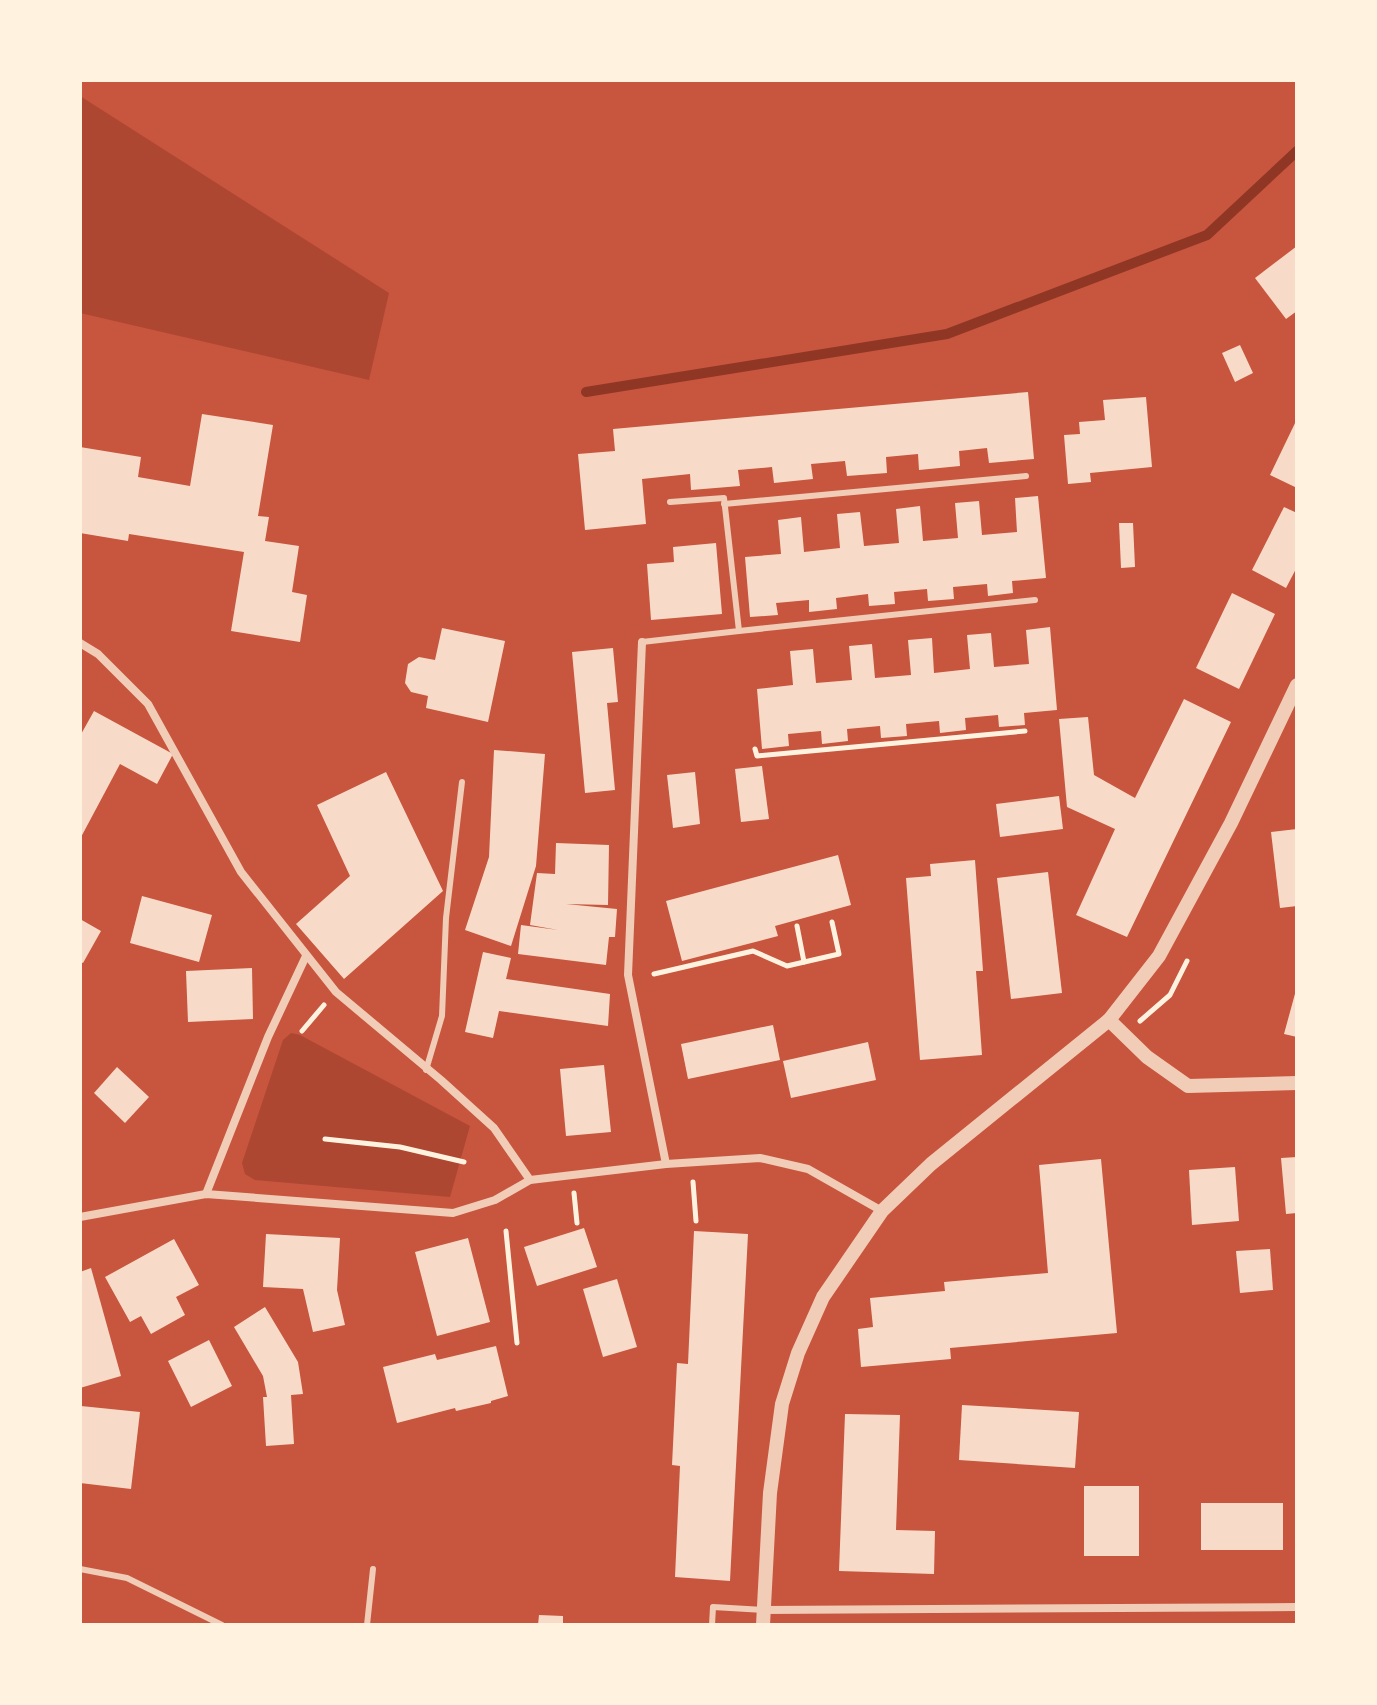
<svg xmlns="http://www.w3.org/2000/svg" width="1377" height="1705" font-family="'Open Sans',sans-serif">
<rect width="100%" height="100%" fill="#c8553d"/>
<g fill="#ae4732">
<path d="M80,96L389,293L369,380L80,313Z"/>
<path d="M291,1033L300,1035L470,1126L450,1197L255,1180L245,1174L242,1163L283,1040Z"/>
</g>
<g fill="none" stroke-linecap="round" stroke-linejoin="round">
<path stroke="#8f3625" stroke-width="10" d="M586,392L947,334L1207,235L1297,151"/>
</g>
<g fill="#f7dbc8">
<path d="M1297,246V311L1286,319L1255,278Z"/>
<path d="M1240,345L1253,373L1235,382L1222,353Z"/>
<path d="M1028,392L1034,459L989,463L987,448L959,451L960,466L919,470L918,454L886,457L887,473L847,476L845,461L811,464L813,479L774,483L772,467L738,470L740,486L691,490L690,474L642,479L646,524L585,530L578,454L615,451L613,429Z"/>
<path d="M1146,397L1152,467L1090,473L1091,482L1068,484L1064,435L1080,434L1079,422L1105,420L1103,400Z"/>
<path d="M202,414L273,425L258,516L269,517L265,541L299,546L292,592L307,595L300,642L231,631L244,552L129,534L128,541L80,533V447L141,457L138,477L190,486Z"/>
<path d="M1297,419V488L1270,475Z"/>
<path d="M1038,496L1046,578L1012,581L1013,593L988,596L987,584L953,587L954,599L928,601L927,589L894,592L895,604L869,606L868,594L836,598L837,609L809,612V600L776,603L778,615L750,617L745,557L781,554L778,520L801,517L804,552L840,548L837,514L860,512L864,546L899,543L896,509L920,506L923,541L958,538L955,503L979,501L982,535L1017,532L1015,498Z"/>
<path d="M1284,507L1297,513V567L1286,588L1252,570Z"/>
<path d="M1119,523H1133L1135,567L1121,568Z"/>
<path d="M716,543L722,614L651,620L647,564L674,562L673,547Z"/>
<path d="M1232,593L1275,614L1239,689L1196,668Z"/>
<path d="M1050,627L1057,710L1024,713L1025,725L999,727L998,715L965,718L966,730L940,733L939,721L906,724L907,736L881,738L880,726L847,729L848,741L822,744L821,731L788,734L789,746L762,749L757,689L793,685L790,651L813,649L816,683L852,680L849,646L872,644L875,678L911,675L908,640L932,638L934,673L970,669L967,635L991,633L994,667L1029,664L1026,630Z"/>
<path d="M442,628L505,641L488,722L426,708L428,696L411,692L405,683L408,664L419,657L435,660Z"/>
<path d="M613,648L618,702L607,703L615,790L585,793L572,652Z"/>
<path d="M1184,699L1231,722L1127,937L1076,915L1115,829L1067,807L1059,719L1088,717L1094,775L1135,798Z"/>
<path d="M94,711L173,754L157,784L120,764L80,839V736Z"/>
<path d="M494,750L545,754L536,866L511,946L465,930L489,857Z"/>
<path d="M762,766L769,819L741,822L735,769Z"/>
<path d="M386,772L443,891L344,979L296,924L350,876L317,805Z"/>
<path d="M695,772L700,824L673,828L667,775Z"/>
<path d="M1059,796L1063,829L1000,837L996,804Z"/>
<path d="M1297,829V906L1280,908L1271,832Z"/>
<path d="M556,843L609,845L608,905L566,904L617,909L615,937H609L606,965L518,954L521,925L558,930L530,925L537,873L555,874Z"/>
<path d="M838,855L851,905L775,926L778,936L682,961L666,901Z"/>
<path d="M975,860L983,971H976L982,1055L920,1060L906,878L931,876L930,864Z"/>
<path d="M1048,872L1062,993L1011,999L997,878Z"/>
<path d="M142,896L212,915L199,962L130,943Z"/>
<path d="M80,919L101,931L83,963L80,962Z"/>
<path d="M483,952L511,958L506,979L610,994L608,1026L499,1011L493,1038L465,1032Z"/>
<path d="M252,968L253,1019L188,1022L186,971Z"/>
<path d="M1296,990H1297V1037L1284,1034Z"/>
<path d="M773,1025L780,1060L688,1079L681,1044Z"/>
<path d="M868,1042L876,1080L791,1098L783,1061Z"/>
<path d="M604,1065L611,1132L566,1136L560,1069Z"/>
<path d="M117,1067L149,1097L125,1123L94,1093Z"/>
<path d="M1297,1157V1213L1286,1214L1281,1158Z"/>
<path d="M1101,1159L1117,1333L950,1348L951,1359L861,1367L858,1329L873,1327L870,1298L945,1291L944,1282L1048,1273L1039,1165Z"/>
<path d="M1235,1167L1239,1221L1192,1225L1189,1170Z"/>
<path d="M584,1228L597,1267L537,1286L524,1247Z"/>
<path d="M694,1231L748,1234L730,1581L675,1577L680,1466L672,1465L677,1363L688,1364Z"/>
<path d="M266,1234L340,1238L337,1290L345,1325L313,1332L303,1289L263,1287Z"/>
<path d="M468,1238L490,1322L437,1336L415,1252Z"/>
<path d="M174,1239L199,1285L176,1297L185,1315L151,1334L141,1316L130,1322L105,1277Z"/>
<path d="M1270,1249L1273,1290L1240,1293L1236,1251Z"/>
<path d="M91,1268L121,1376L80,1388V1272Z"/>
<path d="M617,1279L637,1347L603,1357L583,1289Z"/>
<path d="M265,1307L298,1362L303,1394L291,1395L294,1444L266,1446L263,1397H267L263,1376L234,1327Z"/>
<path d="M209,1340L232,1386L191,1407L168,1361Z"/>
<path d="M496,1346L508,1396L491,1401V1403L456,1411L455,1408L397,1423L383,1367L435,1354L437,1360Z"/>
<path d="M962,1405L1079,1412L1075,1468L959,1460Z"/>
<path d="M81,1406L140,1412L131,1489L80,1483Z"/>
<path d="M845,1414L900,1415L896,1530L935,1531L934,1574L839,1571Z"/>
<rect x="1084" y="1486" width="55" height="70"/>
<rect x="1201" y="1503" width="82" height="47"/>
<path d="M539,1615L563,1616V1625H538Z"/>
</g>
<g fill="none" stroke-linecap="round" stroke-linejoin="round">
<g stroke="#fff3e0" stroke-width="5">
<path d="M755,749L757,756L1025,731"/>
<path d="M797,926L804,962"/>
<path d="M654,974L753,951L787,966L839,954L832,922"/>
<path d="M1140,1021L1170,995L1187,961"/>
<path d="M302,1031L324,1005"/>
<path d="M325,1139L400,1147L464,1162"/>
<path d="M693,1182L696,1221"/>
<path d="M574,1193L577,1223"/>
<path d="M506,1231L517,1343"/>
</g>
<g stroke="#f1ccb7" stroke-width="6">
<path d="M724,504L1026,476"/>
<path d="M739,631L1035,600"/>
<path d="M642,642L739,631L724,498L670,502"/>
<path d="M426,1070L442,1016L446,918L462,782"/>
<path d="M80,1569L127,1578L222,1625"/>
<path d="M367,1625L373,1569"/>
<path d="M712,1625L713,1607L764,1610"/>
</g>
<g stroke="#f1ccb7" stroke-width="8">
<path d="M642,642L628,975L666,1164"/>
<path d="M80,643L98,654L148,704L241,872L336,992L441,1080L494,1128L530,1180L666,1164L760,1158L808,1169L882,1211"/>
<path d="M206,1194L268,1037L306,956"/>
<path d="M80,1217L206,1194L453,1213L495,1200L530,1180"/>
<path d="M764,1610L1297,1607"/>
</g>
<g stroke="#f1ccb7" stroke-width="14">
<path d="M1109,1020L1147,1057L1188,1086L1297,1083"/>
<path d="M763,1625L770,1493L782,1404L798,1353L823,1297L882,1211L931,1164L1109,1020L1159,956L1231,823L1297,685"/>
</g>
</g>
<rect width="1377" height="1705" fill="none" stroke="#fff3e0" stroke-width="164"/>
</svg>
